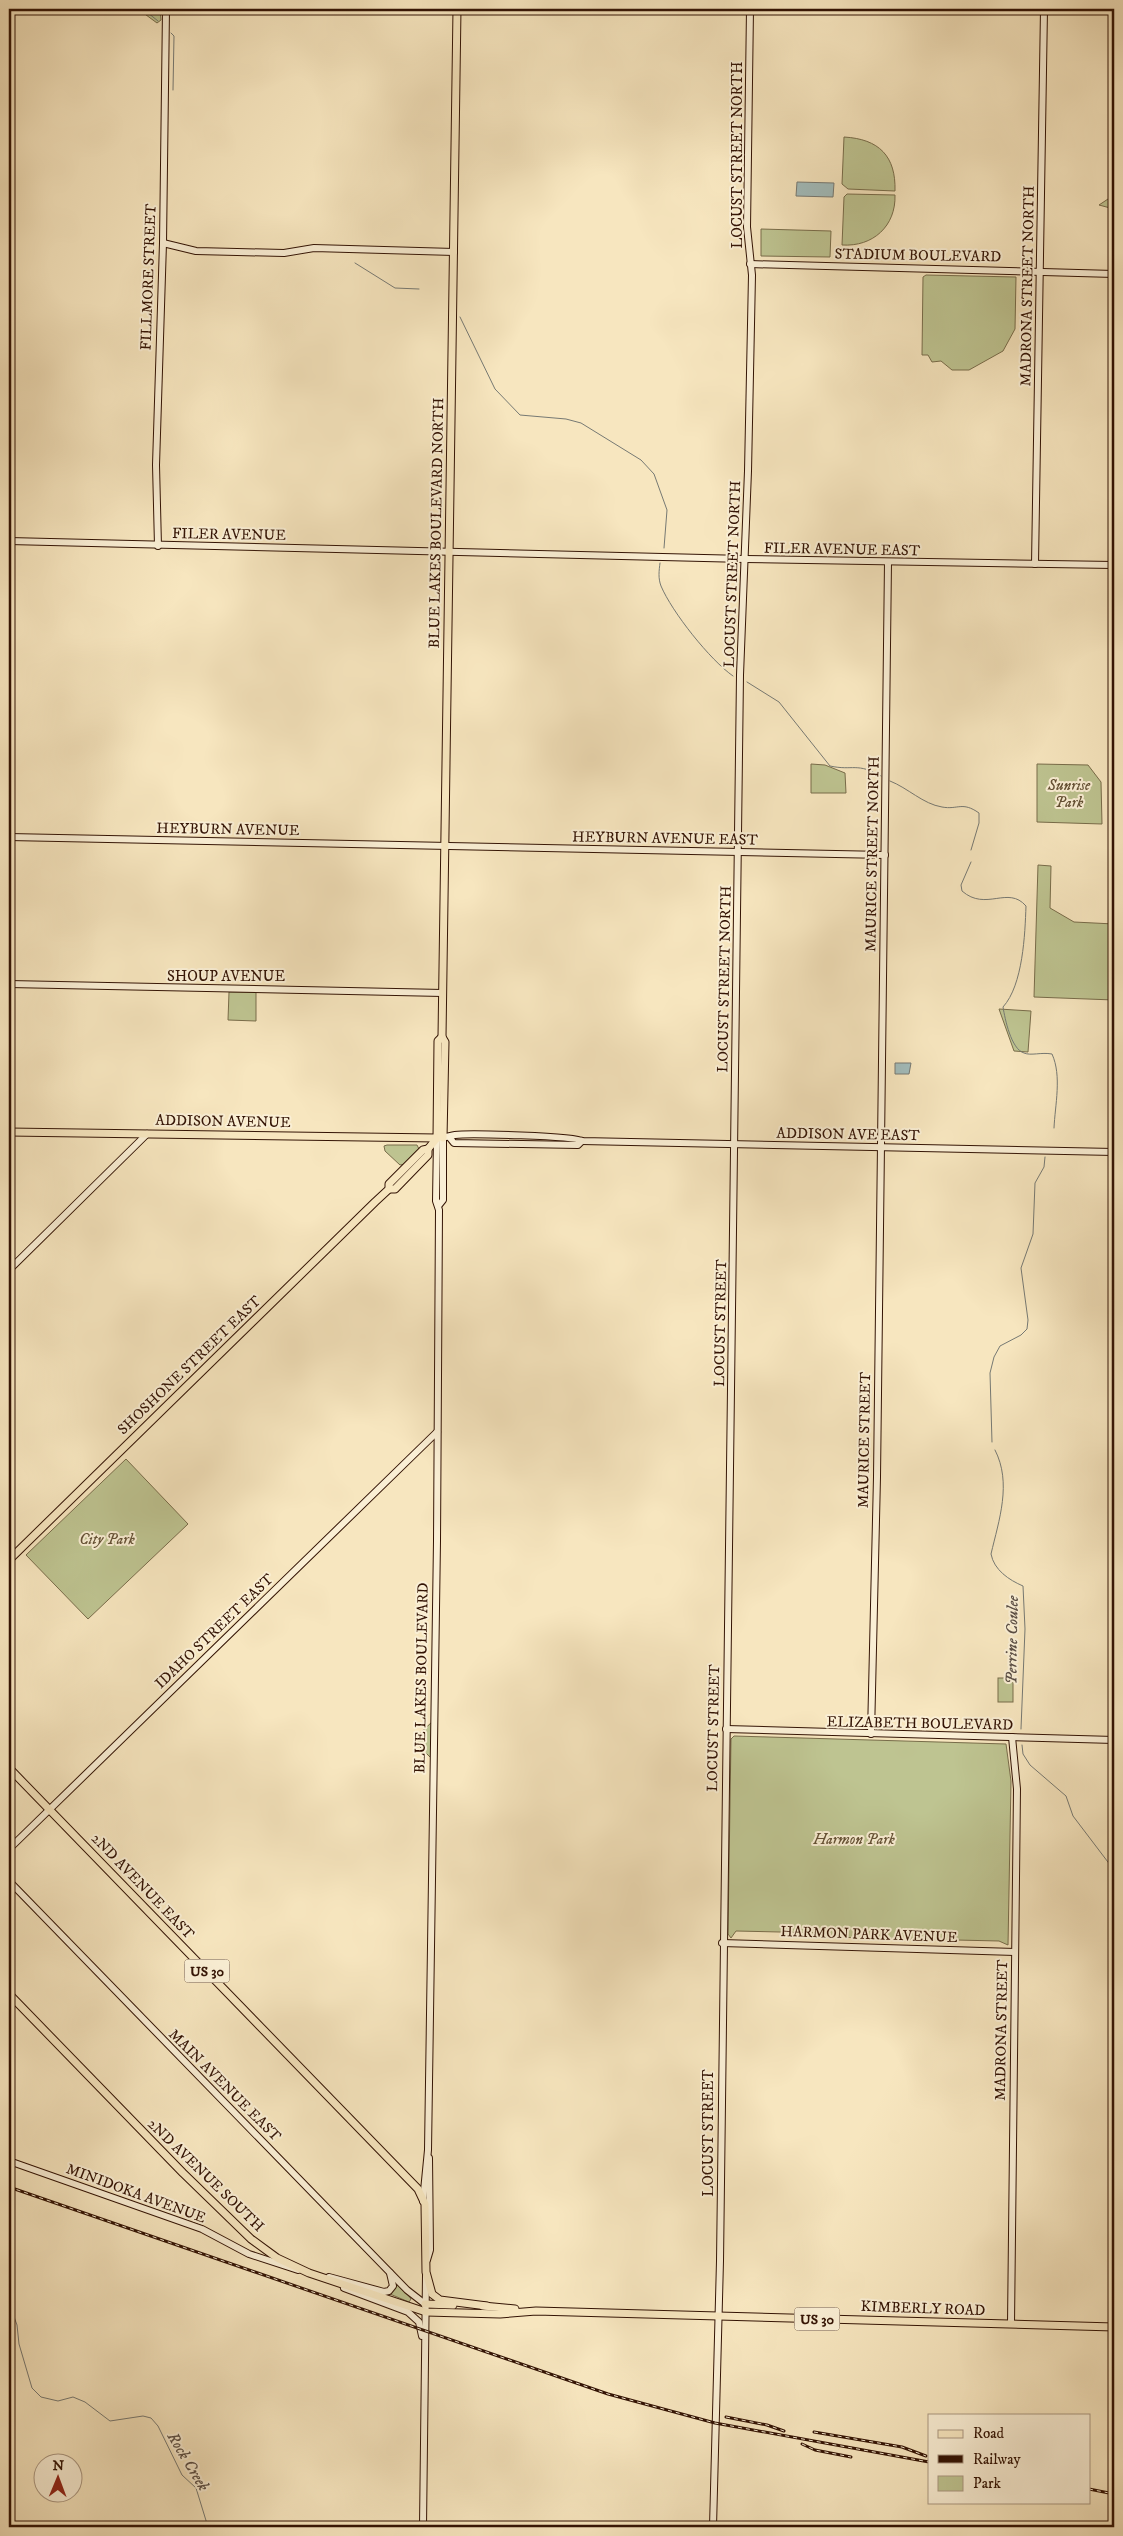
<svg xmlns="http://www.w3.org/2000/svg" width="1123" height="2536" font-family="'IM FELL DW Pica',serif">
<rect width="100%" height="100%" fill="#f7e6bf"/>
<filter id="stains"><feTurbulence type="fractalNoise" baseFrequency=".004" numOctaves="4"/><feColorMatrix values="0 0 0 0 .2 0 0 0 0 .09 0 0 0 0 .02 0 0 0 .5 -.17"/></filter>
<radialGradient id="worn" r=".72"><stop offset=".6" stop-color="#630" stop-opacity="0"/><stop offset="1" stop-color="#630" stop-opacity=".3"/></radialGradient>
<g fill="#bec491" stroke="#786c4a">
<path d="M138,9H160L161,20L157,23Z"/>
<path d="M844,137C879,139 896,156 895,191L848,189L842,184Z"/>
<path d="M847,194L895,195C896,226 873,247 842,245L844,197Z"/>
<path d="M1114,195V209L1099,205Z"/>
<path d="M761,229L831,231L830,257L761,256Z"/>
<path d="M926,275L1016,277L1015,329L1003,351L969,370H952L941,361L932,362L928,355H922L923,277Z"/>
<path d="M811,764L825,765L845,773L846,793H811Z"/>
<path d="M1037,764L1088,765L1101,782L1102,824L1037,822Z"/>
<path d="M1038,865L1051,866L1050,908L1074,922L1114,924V1000L1034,997Z"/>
<path d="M229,992H256V1021L228,1020Z"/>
<path d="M999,1009L1031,1011L1028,1052L1014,1051Z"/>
<path d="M387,1145H417L419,1149L405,1164L400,1165L385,1151L384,1146Z"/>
<path d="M126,1459L188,1524L88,1619L26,1555Z"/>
<rect x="998" y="1678" width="15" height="24"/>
<path d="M434,1720V1761L413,1740Z"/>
<path d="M734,1736L1006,1744L1011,1781L1008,1945L999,1941L827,1937L823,1933L736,1931L731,1938L728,1934L731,1739Z"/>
<path d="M399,2283L411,2299L409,2302L390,2294Z"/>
</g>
<g fill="#a2bdbd" stroke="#767973">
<path d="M797,182L834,183L833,197L796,196Z"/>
<path d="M895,1063H911L909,1074H895Z"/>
</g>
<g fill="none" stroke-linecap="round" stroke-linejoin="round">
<g stroke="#767973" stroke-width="1">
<path d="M143,9L158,21"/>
<path d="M171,33L174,36L173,90"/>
<path d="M355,263L395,288L419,289"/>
<path d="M460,317L495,389L520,415L566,419L581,423L641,460L654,474L667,510L664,548"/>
<path d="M660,563C659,571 658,578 661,586C672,612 710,660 733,676"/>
<path d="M747,682L779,702L830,766C853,771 857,762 881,776"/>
<path d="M890,781C908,788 923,804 942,807C958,810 962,801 979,813V823L971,850"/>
<path d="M971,862L961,885L962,891C986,912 1008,885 1026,906C1025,934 1023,985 1003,1007C1005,1019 1011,1049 1024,1053C1031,1056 1041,1052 1052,1054C1062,1076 1055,1105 1054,1128"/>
<path d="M992,1442L990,1373L994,1357L1000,1346L1021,1335L1027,1329L1028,1320L1021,1268L1033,1234L1035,1183L1044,1167L1045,1157"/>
<path d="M995,1450C1012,1483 999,1520 991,1554C994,1570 1009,1580 1023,1586L1025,1629L1021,1729"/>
<path d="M1022,1745L1023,1754L1030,1765L1066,1796L1073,1816L1114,1870"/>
<path d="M9,2303L17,2325L19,2344L32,2388L41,2397L58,2401L73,2397L85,2402L110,2421L143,2416L151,2418L158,2426L182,2475L196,2488L208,2527"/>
</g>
<g stroke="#331304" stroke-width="8">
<g id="secondary">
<path d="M163,243L196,251L237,252L284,253L314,248L454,252"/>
<path d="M750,264L1114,274"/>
<path d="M9,541L745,559L1114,565"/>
<path d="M158,546L156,465L163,243L166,9"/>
<path d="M1035,564L1044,9"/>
<path d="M9,837L885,855"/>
<path d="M9,984L443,993"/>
<path d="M450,1138L454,1143L578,1145L582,1141"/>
<path d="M439,1205L443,1200V1138"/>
<path d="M9,1270L147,1134"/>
<path d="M726,1729L1114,1740"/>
<path d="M871,1734L877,1477L888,562"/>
<path d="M9,1849L437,1432"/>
<path d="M9,1881L407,2290L425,2304"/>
<path d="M722,1943L1015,1952"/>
<path d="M9,2161L202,2229L249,2254L298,2270"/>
<path d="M423,2201L428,2150L437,1541L439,1210L436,1201L437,1138C444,1138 449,1136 455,1135C468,1133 576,1136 582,1141L1114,1152"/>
<path d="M427,2260L430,2250L429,2158"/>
<path d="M329,2277L384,2292L389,2291L393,2286L390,2273"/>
<path d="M344,2288L408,2312L419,2322L422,2336"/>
<path d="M1011,2324L1017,1789L1012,1737"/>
<path d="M423,2527L426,2276"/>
<path d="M713,2527L720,2261L740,675L748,471L752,275L747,227L750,9"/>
</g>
</g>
<g stroke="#331304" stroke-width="9">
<g id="primary">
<path d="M9,1132L437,1138"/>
<path d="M437,1138L438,1041L442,1037"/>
<path d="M443,1138L445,1042L442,1037L457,9"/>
<path d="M389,1189H395L428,1155V1149L437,1138"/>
<path d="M9,1560L375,1202L389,1189V1184L423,1150L428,1149"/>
<path d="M9,1768L418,2189L425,2204L426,2272L432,2294L440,2300L487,2306"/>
<path d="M9,1994L183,2173L251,2239L277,2258L309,2273L426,2312L500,2314L536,2311L1114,2327"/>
<path d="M425,2304L453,2305"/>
<path d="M483,2306L515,2309"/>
</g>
</g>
<use href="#secondary" stroke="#faefd5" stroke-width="6"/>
<use href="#primary" stroke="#f7e6bf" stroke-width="7"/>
<g stroke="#331304" stroke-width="3">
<g id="rail">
<path d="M9,2187L608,2394L715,2423L929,2462"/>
<path d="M726,2417L767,2425L784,2431"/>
<path d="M814,2432L902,2447L926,2456"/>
<path d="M802,2444L815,2450L851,2457"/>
<path d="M1089,2489L1114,2494"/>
</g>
</g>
<use href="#rail" stroke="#faefd5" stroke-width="1" stroke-dasharray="4" stroke-linecap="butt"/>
</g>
<g text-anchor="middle" stroke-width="4" stroke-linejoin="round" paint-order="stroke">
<g fill="#faefd5" stroke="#6f5543" stroke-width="1">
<rect x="184.5" y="1959.5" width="45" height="23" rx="4"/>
<rect x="794.5" y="2307.5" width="45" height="23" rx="4"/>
</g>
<g font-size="14" font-weight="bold" fill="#331304">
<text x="207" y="1976">US 30</text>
<text x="817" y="2324">US 30</text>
</g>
<g font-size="15" fill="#331304" stroke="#faefd5">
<text transform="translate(737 155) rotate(-90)" y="5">LOCUST STREET NORTH</text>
<text transform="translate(918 255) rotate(1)" y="5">STADIUM BOULEVARD</text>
<text transform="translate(148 277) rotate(-88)" y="5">FILLMORE STREET</text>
<text transform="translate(1027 286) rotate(-89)" y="5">MADRONA STREET NORTH</text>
<text transform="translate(436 523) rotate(-89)" y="5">BLUE LAKES BOULEVARD NORTH</text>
<text transform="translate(229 534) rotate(1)" y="5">FILER AVENUE</text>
<text transform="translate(842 549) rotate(1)" y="5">FILER AVENUE EAST</text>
<text transform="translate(732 574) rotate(-88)" y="5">LOCUST STREET NORTH</text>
<text transform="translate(228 829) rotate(1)" y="5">HEYBURN AVENUE</text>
<text transform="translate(665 838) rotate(1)" y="5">HEYBURN AVENUE EAST</text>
<text transform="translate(872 854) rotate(-89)" y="5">MAURICE STREET NORTH</text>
<text x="226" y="981">SHOUP AVENUE</text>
<text transform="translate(724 979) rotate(-89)" y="5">LOCUST STREET NORTH</text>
<text transform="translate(223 1121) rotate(1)" y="5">ADDISON AVENUE</text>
<text transform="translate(848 1134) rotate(1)" y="5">ADDISON AVE EAST</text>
<text transform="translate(720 1323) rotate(-89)" y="5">LOCUST STREET</text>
<text transform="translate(189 1365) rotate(-44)" y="5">SHOSHONE STREET EAST</text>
<text transform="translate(864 1440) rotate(-89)" y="5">MAURICE STREET</text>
<text transform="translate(214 1631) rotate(-44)" y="5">IDAHO STREET EAST</text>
<text transform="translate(421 1678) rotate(-89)" y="5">BLUE LAKES BOULEVARD</text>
<text transform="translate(920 1723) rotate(1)" y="5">ELIZABETH BOULEVARD</text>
<text transform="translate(713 1728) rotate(-89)" y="5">LOCUST STREET</text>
<text transform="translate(143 1886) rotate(46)" y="5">2ND AVENUE EAST</text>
<text transform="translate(869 1934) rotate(2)" y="5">HARMON PARK AVENUE</text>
<text transform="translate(1001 2030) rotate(-89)" y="5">MADRONA STREET</text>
<text transform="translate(225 2085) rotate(45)" y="5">MAIN AVENUE EAST</text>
<text transform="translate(708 2133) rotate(-90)" y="5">LOCUST STREET</text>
<text transform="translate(206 2175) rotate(44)" y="5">2ND AVENUE SOUTH</text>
<text transform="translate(136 2193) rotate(20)" y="5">MINIDOKA AVENUE</text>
<text transform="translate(923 2308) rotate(2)" y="5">KIMBERLY ROAD</text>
</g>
<g font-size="15" font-style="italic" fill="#645135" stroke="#faefd5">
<text x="1069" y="790">Sunrise<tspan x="1069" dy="17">Park</tspan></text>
<text x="107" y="1544">City Park</text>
<text x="854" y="1844">Harmon Park</text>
</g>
<g font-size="16" font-style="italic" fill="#5a4e45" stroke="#faefd5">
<text transform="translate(1011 1640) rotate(-89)" y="6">Perrine Coulee</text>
<text transform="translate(189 2461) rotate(59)" y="6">Rock Creek</text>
</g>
</g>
<rect width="1123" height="2536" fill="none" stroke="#f7e6bf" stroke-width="30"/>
<rect x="10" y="10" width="1103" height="2516" fill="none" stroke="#331304" stroke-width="2.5"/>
<rect x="15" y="15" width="1093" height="2506" fill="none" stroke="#331304"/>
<rect x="928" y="2414" width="162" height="90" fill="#faefd5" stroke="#aa9781"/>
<rect x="938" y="2430" width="25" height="8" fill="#f7e6bf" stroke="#aa9781"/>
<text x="973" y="2438" font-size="15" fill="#331304">Road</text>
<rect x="938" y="2455" width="25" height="8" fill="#331304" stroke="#aa9781"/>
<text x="973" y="2464" font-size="15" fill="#331304">Railway</text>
<rect x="938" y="2476" width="25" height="15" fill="#bec491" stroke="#aa9781"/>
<text x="973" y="2488" font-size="15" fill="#331304">Park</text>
<g transform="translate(58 2478) rotate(1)"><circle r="24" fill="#faefd5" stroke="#aa9781"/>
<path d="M0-4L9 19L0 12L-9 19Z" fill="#8f2418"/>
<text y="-8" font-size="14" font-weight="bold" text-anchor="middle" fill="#331304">N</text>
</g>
<rect width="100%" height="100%" filter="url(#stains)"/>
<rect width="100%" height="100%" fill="url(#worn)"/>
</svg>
